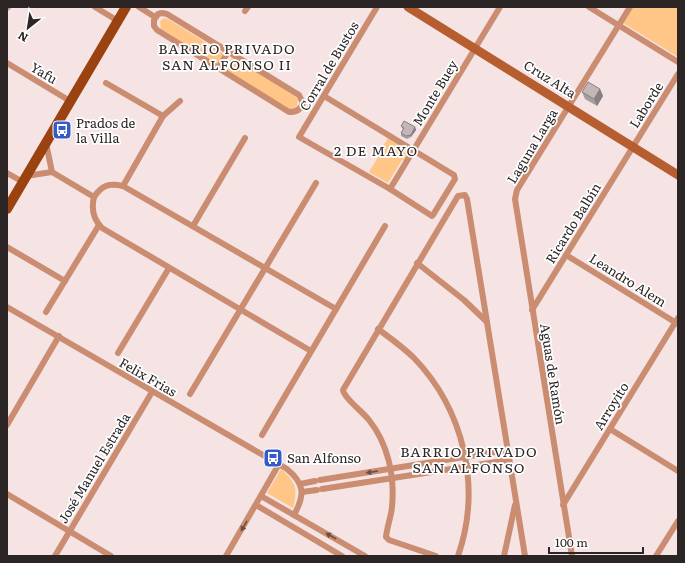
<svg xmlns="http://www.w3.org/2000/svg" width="685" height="563" font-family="Literata,serif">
<rect width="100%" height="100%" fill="#f5e4e3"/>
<g fill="#ffc687">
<path d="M633,7H678V57L623,23Z"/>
<path d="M164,18L168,19L224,54L217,65L161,29L160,21Z"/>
<path d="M232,57L295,96L298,100L297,107L290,110L225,70Z"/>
<path d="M388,138L404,148L408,154L404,161L402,160L388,183L369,172L383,149L382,148Z"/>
<path d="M281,469C296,482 298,489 293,508L267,493Z"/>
</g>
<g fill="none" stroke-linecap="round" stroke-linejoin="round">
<g stroke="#cb8d71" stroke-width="6">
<path d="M95,7L118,21"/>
<path d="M139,7L155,17"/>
<path d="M589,7L678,62"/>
<path d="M7,8L8,7"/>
<path d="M245,11L248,7"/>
<path d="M162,13L167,14L299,95L303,103C300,110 297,112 289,112L157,30L154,26V20L158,14Z"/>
<path d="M7,63L70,101"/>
<path d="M218,68L228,52"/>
<path d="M106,83L163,116"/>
<path d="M324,96L454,175L455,179L433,215L432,216L390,189L299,137L377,7"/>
<path d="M46,143L52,172"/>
<path d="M7,173L23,182"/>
<path d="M26,176L52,172L94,197C102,185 109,183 123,186L163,116L180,101"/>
<path d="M123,186L336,309"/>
<path d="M390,189L500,7"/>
<path d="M94,197C91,209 93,219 102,228L311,351"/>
<path d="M193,226L245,138"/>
<path d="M7,247L65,281"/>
<path d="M566,255L678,324"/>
<path d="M417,263L464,300L487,322"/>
<path d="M7,307L287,469C305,484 305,495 294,515"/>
<path d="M532,310L678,74"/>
<path d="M46,312L99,225"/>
<path d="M378,329C390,338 403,347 414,358C464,410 482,487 458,556"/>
<path d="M118,353L169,268"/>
<path d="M190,394L316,183"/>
<path d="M7,425L59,336"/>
<path d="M610,429L678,471"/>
<path d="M262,435L385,226"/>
<path d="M320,480L508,450"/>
<path d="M300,484L315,481"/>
<path d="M322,489L509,460"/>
<path d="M302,492L317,490"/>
<path d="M7,494L111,556"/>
<path d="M261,496L365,556"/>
<path d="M256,505L342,556"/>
<path d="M563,505L678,318"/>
<path d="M55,556L152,392"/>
<path d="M226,556L279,464"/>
<path d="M436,556L389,540L386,537C387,527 391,517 392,507C395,476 388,444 369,420C363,412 344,398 343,390L458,196L465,195L467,199L525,556"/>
<path d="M504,556L515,505"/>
<path d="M572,556L515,199L517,190L630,7"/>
<path d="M656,556L678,521"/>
</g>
<path stroke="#b75e31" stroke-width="9" d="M408,7L678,175"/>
<path stroke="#9a4311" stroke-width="10" d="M7,209L126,7"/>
</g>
<g fill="#a99c9f">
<path d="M600,89L603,96L597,106L585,99L582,92Z"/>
<path d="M401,126L415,127L416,130L411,137L407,139L401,136V133L403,129L402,128Z"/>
</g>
<g fill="#897f82">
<path d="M600,89L603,96L597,106L594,99Z"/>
<path d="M415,127L416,130L411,137V135Z"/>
</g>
<g fill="#c4b5b9" stroke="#897f82">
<path d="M588,82L600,89L594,99L582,92Z"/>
<path d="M404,121L415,127L411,135L406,136L401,133L404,128L401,126Z"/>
</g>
<defs><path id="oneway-solid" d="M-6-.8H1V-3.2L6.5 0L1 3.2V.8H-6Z"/></defs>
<g fill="#6b4f43">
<use href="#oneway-solid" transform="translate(372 472) rotate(171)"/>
<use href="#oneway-solid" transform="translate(244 526) rotate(120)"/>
<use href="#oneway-solid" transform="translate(331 536) rotate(-150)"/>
</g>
<defs>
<g id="bus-square" transform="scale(1)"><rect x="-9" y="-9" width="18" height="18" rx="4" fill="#355bcb" stroke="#fff"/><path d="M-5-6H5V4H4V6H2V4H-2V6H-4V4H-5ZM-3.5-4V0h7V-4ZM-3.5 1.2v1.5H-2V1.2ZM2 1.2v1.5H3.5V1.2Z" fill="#fff"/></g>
</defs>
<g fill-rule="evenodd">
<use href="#bus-square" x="62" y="130"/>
<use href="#bus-square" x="273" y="458"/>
</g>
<g text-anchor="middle" stroke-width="3.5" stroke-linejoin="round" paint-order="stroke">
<g font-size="13" fill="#2b2525" stroke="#fff">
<text transform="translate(329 66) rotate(-59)" y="5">Corral de Bustos</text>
<text transform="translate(44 73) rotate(31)" y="5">Yafu</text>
<text transform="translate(550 79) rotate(32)" y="5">Cruz Alta</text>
<text transform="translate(435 93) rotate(-59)" y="5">Monte Buey</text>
<text transform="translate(646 105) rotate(-58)" y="5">Laborde</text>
<text transform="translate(532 146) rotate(-59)" y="5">Laguna Larga</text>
<text transform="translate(573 223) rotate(-58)" y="5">Ricardo Balbín</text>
<text transform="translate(628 280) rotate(32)" y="5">Leandro Alem</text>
<text transform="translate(553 374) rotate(81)" y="5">Aguas de Ramón</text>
<text transform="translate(148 377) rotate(30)" y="5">Felix Frias</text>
<text transform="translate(611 406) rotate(-58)" y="5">Arroyito</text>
<text transform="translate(94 468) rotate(-59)" y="5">José Manuel Estrada</text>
</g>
<g font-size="13" fill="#2b2525" stroke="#fff" text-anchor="start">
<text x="76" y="128">Prados de<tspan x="76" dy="15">la Villa</tspan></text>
<text x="287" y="463">San Alfonso</text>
</g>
<g font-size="14" letter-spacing="1" fill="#2b2525" stroke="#fff">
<text x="227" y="54">BARRIO PRIVADO<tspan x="227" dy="16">SAN ALFONSO II</tspan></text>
<text x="376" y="156">2 DE MAYO</text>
<text x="469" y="457">BARRIO PRIVADO<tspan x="469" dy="16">SAN ALFONSO</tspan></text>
</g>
</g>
<rect width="685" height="563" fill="none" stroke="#2b2525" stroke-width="16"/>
<g transform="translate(28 28) rotate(210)" stroke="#ffffff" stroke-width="3" paint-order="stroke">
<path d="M0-3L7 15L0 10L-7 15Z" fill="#2b2525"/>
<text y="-6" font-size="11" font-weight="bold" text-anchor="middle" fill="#2b2525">N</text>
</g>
<path d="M549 547v6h94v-6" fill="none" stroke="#2b2525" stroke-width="2"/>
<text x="555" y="547" font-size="12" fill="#2b2525" stroke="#ffffff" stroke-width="3" paint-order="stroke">100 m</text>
</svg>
